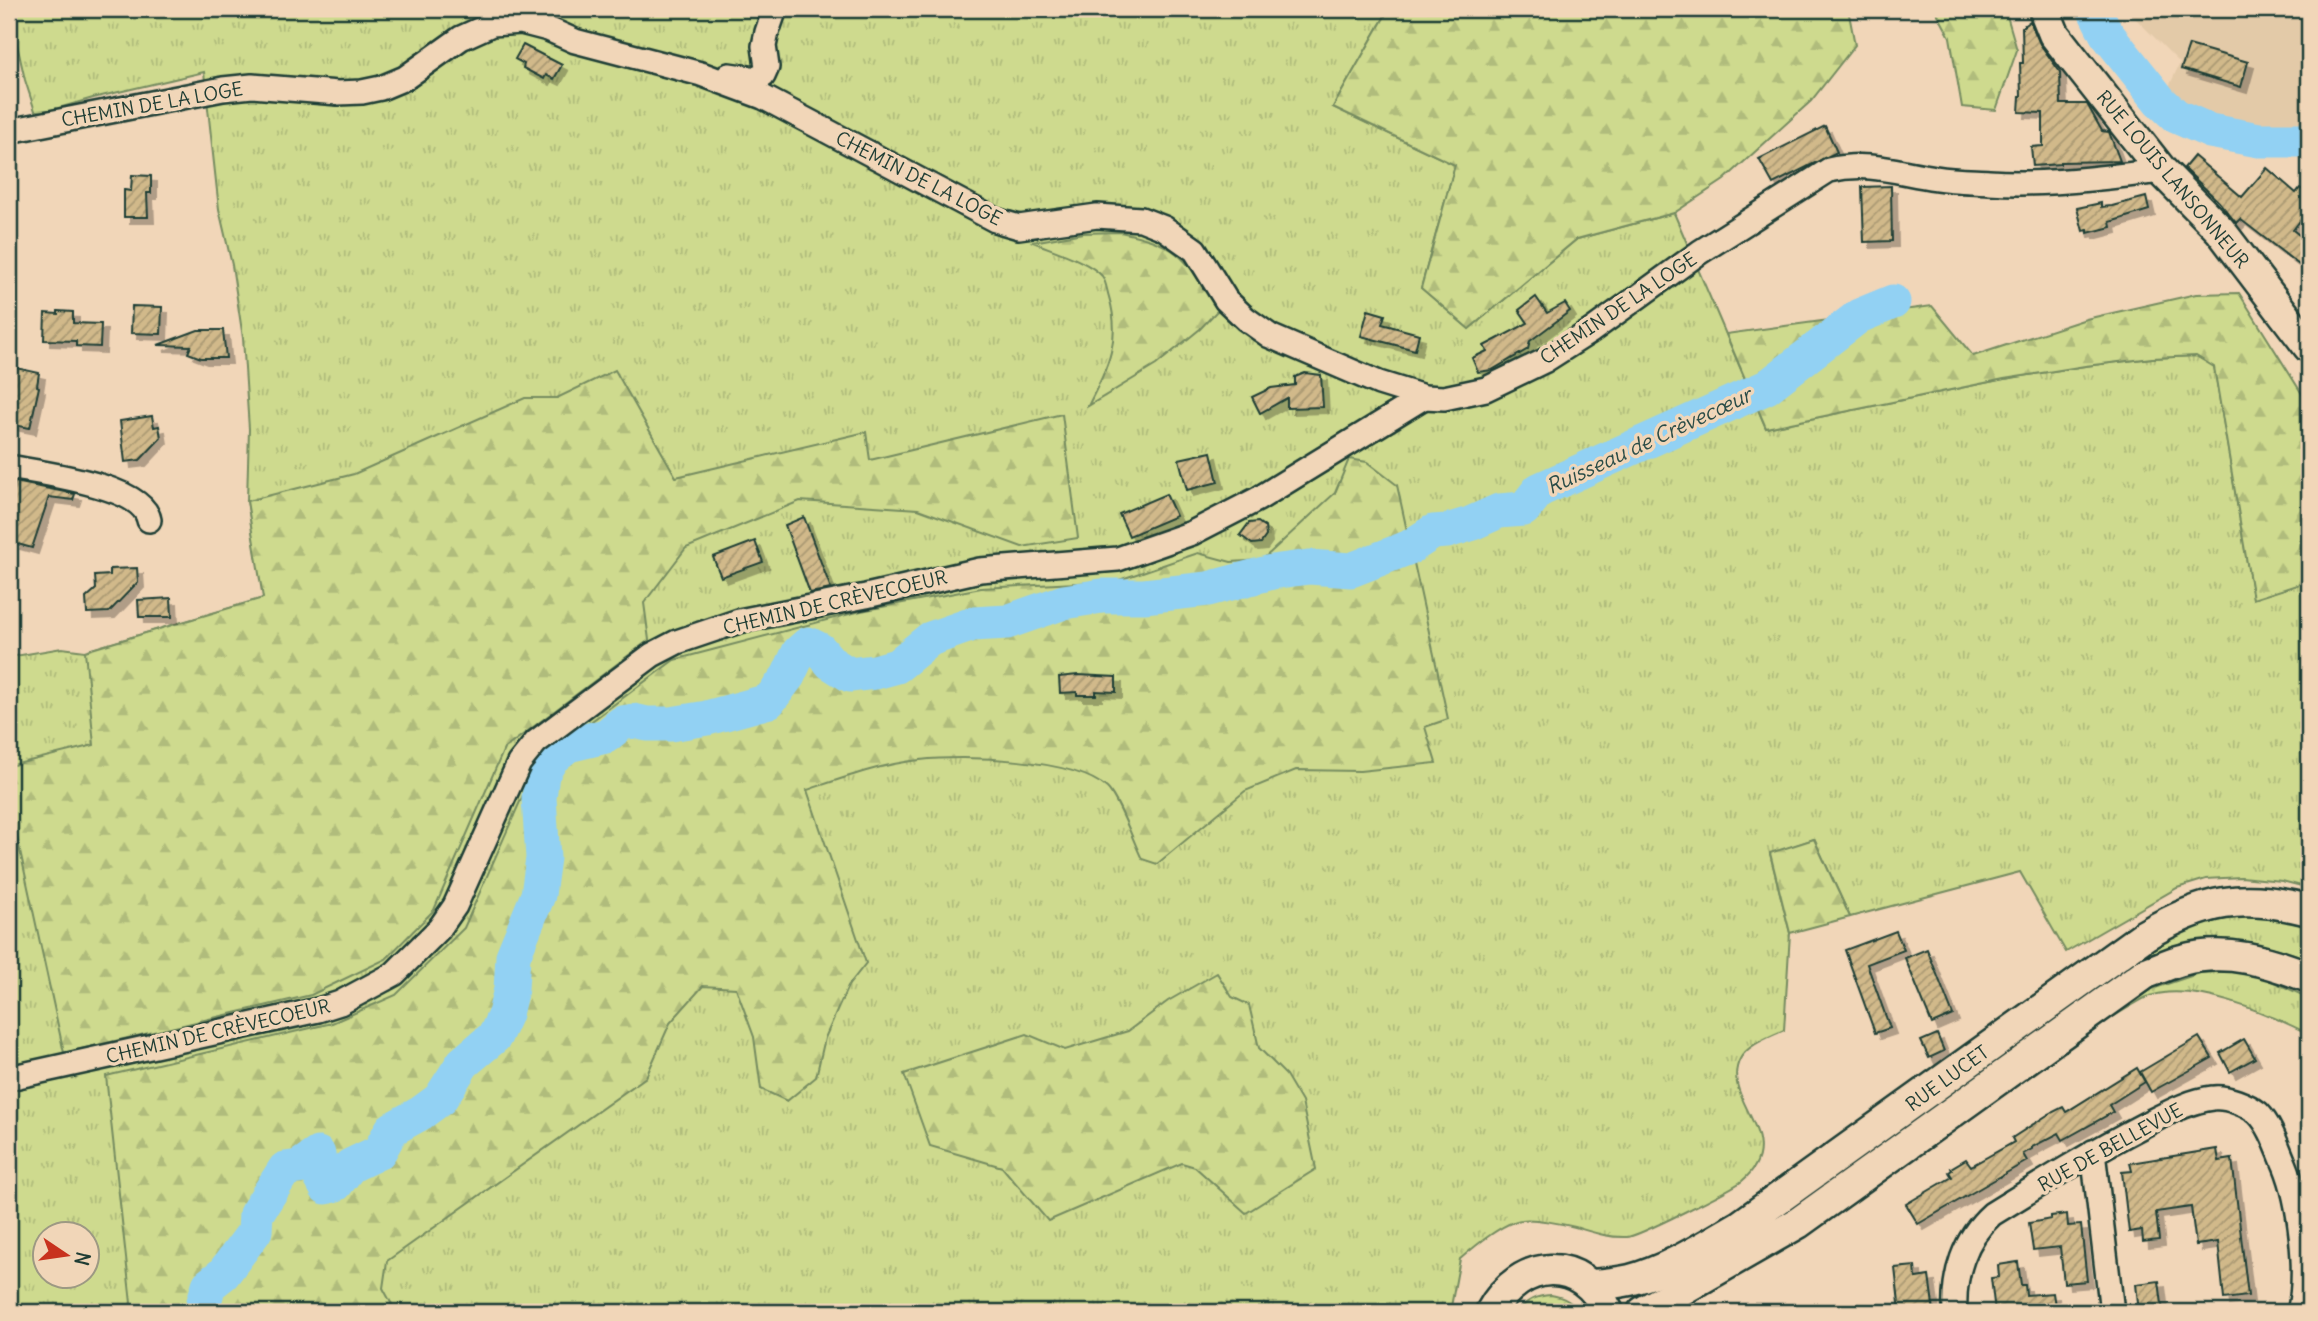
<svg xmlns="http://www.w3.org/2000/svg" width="2318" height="1321" font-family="Delius,sans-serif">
<defs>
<pattern id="grass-tufts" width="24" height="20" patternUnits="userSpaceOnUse" patternTransform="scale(1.75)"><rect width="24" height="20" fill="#ceda8e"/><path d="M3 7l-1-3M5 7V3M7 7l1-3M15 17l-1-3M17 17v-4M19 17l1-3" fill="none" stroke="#b0bc7b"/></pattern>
<pattern id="forest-firs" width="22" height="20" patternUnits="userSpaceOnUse" patternTransform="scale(1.75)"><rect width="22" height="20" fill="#ceda8e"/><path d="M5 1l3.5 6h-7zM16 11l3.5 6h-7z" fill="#b0bc7b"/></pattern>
<pattern id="building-hatch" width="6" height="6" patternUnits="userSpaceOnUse" patternTransform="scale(1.75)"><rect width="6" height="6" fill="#d1b98a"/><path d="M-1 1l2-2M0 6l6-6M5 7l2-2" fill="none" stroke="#a99872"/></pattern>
<filter id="shadow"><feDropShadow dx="6" dy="6" stdDeviation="0" flood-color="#0004"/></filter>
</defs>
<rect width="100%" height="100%" fill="#f1d6b8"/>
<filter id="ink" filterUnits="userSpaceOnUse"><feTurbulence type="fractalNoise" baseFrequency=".0143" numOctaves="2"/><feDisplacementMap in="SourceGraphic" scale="14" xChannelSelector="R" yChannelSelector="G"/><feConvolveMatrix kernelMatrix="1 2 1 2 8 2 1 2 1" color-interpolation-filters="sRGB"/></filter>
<g filter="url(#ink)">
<path fill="#e3caa8" d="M2126,9H2309V155L2238,129L2166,93L2180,63Z"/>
<g fill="url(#grass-tufts)" stroke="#768c61" stroke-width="2" fill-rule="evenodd">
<path d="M9,9H1389L1333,107L1455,165L1421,288L1469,329L1577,239L1674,213L1766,428L2004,379L2085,366L2152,358L2196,356L2214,366L2253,598L2309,581V888L2282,881L2241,877L2206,879L2177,888L2066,952L2020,872L1850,917L1814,839L1770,854L1790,933L1784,1030C1770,1037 1748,1044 1740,1059C1719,1099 1792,1139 1742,1181C1732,1189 1637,1237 1627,1237C1609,1238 1592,1232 1575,1227C1563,1224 1534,1218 1522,1220C1503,1222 1474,1247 1460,1259L1450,1312H9V657L62,648L85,651L264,598L247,501L249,429L243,338L232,265L219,209L204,72L93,98L52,110L35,111L25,80ZM46,1234H88V1276H46Z"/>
<path d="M2253,916L2275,918L2309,927V960C2272,944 2232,936 2191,943C2170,947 2149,959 2129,967L2127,965C2173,934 2197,920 2253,916Z"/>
<path d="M2234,971L2256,974L2309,998V1034C2269,1014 2192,980 2147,997C2136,1002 2125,1010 2114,1016L2152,989L2200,973Z"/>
<path d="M1551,1295C1564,1297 1572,1302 1580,1312H1518C1526,1300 1536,1296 1551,1295Z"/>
</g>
<g fill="url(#forest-firs)" stroke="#768c61" stroke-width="2">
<path d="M1389,9H1848L1855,45L1811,101L1724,180L1674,213L1577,239L1469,329L1421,288L1455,165L1333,107Z"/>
<path d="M1935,9H2005L2017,50L1996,110L1962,107L1950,37Z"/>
<path d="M1120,232C1182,244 1186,260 1218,310L1200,329L1156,365L1088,406C1107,368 1122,341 1109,297C1107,291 1106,281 1102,276C1089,261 1052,250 1033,242L1083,233Z"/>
<path d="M2239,293L2309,405V581L2253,599L2214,367L2196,356L2152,358L2085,366L2004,379L1766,428L1726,334L1932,306L1973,356L2086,319L2196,294Z"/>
<path d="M615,370L676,477L866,432L870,460L1062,414L1078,538L1022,547L918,509L800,501L686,548L644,603L649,640L504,749L434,910L386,959L311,995L64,1053L9,800V766L94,745L85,651L263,598L247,501L354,474L525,398H557Z"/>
<path d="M1349,459L1367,462L1397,485L1448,719L1425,727L1436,763L1360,771L1296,770L1245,791L1157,864L1142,859C1134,843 1118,798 1107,788C1073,758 964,755 920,760C881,764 843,778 807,790L866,963L848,986L825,1038L816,1077L787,1101L761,1089L754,1037L736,988L703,986L670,1023L646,1077L387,1261L383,1288L396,1312H132L106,1076L332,1023L396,995L464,928L538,761L674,660L861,611L981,588L1116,581L1198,553L1231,562L1262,560L1335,493Z"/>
<path d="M1814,839L1850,917L1790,933L1770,853Z"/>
<path d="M1217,973L1232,997L1249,1005L1259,1048L1286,1075L1302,1102L1316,1169L1246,1213L1195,1167L1182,1163L1048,1221L1002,1167L930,1146L904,1074L1027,1034L1065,1050L1128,1031L1168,1001Z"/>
</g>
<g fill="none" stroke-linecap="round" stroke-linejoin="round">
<g stroke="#92d1f3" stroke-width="35">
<path d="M2094,9L2106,33L2160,101L2176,116L2210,131L2259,140H2309"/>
<path d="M201,1312L209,1285L223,1274L255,1231L256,1214L285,1169L299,1167L318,1154L319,1174L326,1187L336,1184L350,1166L379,1152L392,1129L421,1113L440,1099L463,1063L495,1036L505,1014L511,989L513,956L538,895L543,858L539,798L542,774L552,758L568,745L606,736L622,723L634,721L647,724H671L707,718L769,701L788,676L799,652L808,644L820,650L831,663L850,675L875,672L897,666L930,639L973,624L1007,622L1064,602L1102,596H1144L1208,589L1272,572L1309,567L1351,570L1410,547L1433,532L1447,531L1470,524L1499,511L1524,509L1539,490L1767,387L1859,316L1893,302"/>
</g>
</g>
<g fill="url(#building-hatch)" stroke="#1f3d34" stroke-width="2" filter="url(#shadow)">
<path d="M2030,21L2040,44L2060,72L2061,104H2087L2102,131L2109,132L2120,161L2060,162V164L2033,166L2031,147L2043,146V113L2019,112L2020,96H2021L2020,63H2023L2022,27Z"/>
<path d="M523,45L562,65L554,79L546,75L544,79L523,68L524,64L515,59Z"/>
<path d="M2189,45L2248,62L2241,87L2181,69Z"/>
<path d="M1825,126L1837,152L1773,184L1759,159Z"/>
<path d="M2194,156L2242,197L2267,168L2296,193L2300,188L2309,194V209L2293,230L2309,243V260L2303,268L2240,219L2236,223L2219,202L2184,168Z"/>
<path d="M132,175L151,176V193H147L148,217H124V190L131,191Z"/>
<path d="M1891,186L1892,241L1864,242L1862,187Z"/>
<path d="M2146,197L2149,210L2110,222L2111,227L2088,233V230L2083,231L2077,208L2101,203V207L2112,206Z"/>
<path d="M1536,297L1547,313L1565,303L1570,311L1530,341L1528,349L1492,370L1478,372L1472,358L1487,351L1484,346L1528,323L1519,310Z"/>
<path d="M132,306L162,307L161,334L131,333Z"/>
<path d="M1368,310L1385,315L1382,324L1419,334L1415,350L1361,336Z"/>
<path d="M58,311L73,312V323L101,324L100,347L76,346V341L44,340L45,313L58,314Z"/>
<path d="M198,330H223L226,358H201L188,353L191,346L158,345Z"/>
<path d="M16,368L39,373L37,386L39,387L30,428L9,424V379L14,381Z"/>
<path d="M1305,373L1321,375L1323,407L1287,408V398L1260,413L1252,397L1271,388L1295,385V377Z"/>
<path d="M152,416L154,427L159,426L161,438L140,460L125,462L120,421Z"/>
<path d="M1211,452L1218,482L1187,490L1179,459Z"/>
<path d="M15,482L75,494L73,500L49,497L32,548L14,543L16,535L9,533V505L11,506Z"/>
<path d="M1166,494L1176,516L1129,536L1119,514Z"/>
<path d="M804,517L814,544L831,589L810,593L785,525Z"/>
<path d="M1258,522L1265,527L1266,536L1261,543L1252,544L1240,535L1249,523Z"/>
<path d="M755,541L763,562L721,577L713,557Z"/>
<path d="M137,568L138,582L109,612L87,613L86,598L96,589L95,576L110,575V569Z"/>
<path d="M171,598L172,617H139L138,600Z"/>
<path d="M1078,675L1116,677V692L1096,691V695H1077V692L1060,693L1059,677Z"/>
<path d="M1896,931L1904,950L1867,964L1890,1028L1875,1033L1845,950Z"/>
<path d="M1927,949L1953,1015L1932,1024L1905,958Z"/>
<path d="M1937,1034L1944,1051L1929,1058L1921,1041Z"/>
<path d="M2199,1037L2212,1058L2151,1092L2140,1072Z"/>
<path d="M2244,1039L2255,1058L2230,1072L2220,1053Z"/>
<path d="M2137,1068L2145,1082L2109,1105L2113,1112L2063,1140L2059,1133L2032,1147V1149L2023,1154L2027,1161L1918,1224L1906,1204L1952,1177L1949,1172L1952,1170L1951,1168L1966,1159L1971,1166L2014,1142L2012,1138L2049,1114L2063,1107L2066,1112Z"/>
<path d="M2217,1149L2219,1161L2232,1159L2248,1296L2224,1299L2218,1242L2196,1245L2191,1207L2156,1212L2159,1240L2143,1242L2142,1230L2129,1232L2122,1172L2132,1171L2130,1163Z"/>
<path d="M2067,1214L2068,1226L2081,1225L2087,1281L2064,1283L2060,1247L2033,1250L2029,1223L2051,1219V1216Z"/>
<path d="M2018,1262L2021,1285H2025L2026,1295L2053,1293L2056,1312H1995L1991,1278L1999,1277L1998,1265Z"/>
<path d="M1915,1266L1916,1278L1929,1276L1934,1312H1900L1895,1268Z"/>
<path d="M2159,1281L2163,1312H2139L2136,1284Z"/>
</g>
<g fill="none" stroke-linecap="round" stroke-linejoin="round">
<g stroke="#1f3d34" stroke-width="28">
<g id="minor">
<path d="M729,75L757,79L763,76L767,67L764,46L767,32L775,9"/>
<path d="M9,131L223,89L252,86L338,93L362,92L381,88L405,78L461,38L492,24L521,22L548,29L575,41L701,74L763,97L995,220L1019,227L1097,216L1141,219L1164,228L1195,250L1226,300L1246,319L1270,336L1379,383L1424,397L1444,398L1486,389L1544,361L1591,331L1700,252L1829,170C1869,161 1896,172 1936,178C1953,181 1972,181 1989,182C2047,186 2105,177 2162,171"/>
<path d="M9,467C40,473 143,485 149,520"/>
<path d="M9,1078L318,1010L340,1003L394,974L439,929L455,906L519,763L536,742L652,655L677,642L739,621L866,596L980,570L1118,559L1192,533L1258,499L1424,397"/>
<path d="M2093,1152L2112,1312"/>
<path d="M1955,1312C1953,1275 1964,1239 1992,1214C2042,1183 2092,1152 2144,1125C2166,1114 2188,1101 2213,1098C2226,1096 2248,1105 2258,1113C2271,1126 2278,1149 2285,1165C2300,1201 2309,1274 2299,1312"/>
</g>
</g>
<g stroke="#1f3d34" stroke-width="35">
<g id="major">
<path d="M2044,9L2054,34L2068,52L2162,171L2220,230L2309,347"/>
<path d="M1591,1285C1604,1284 1617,1283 1630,1280C1667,1271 1707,1245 1740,1226L2145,935C2205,900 2242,893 2309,910"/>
<path d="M1491,1312C1520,1258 1582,1254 1608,1312"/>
<path d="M1643,1312L1798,1223L2146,973C2158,969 2170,963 2182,960C2226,948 2268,961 2309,977"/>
</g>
</g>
<use href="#minor" stroke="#f1d6b8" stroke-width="23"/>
<use href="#major" stroke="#f1d6b8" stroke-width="30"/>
</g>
</g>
<g text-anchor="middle" stroke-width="7" stroke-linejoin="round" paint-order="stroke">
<g font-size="19" fill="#1f3d34" stroke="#f1d6b8">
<text transform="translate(152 104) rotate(-10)" y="7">CHEMIN DE LA LOGE</text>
<text transform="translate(919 178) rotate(27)" y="7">CHEMIN DE LA LOGE</text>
<text transform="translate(2173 179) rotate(50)" y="7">RUE LOUIS LANSONNEUR</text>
<text transform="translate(1618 308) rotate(-34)" y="7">CHEMIN DE LA LOGE</text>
<text transform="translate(835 602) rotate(-13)" y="7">CHEMIN DE CRÈVECOEUR</text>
<text transform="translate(218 1031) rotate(-13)" y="7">CHEMIN DE CRÈVECOEUR</text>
<text transform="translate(1947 1078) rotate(-36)" y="7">RUE LUCET</text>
<text transform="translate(2110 1147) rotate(-29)" y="7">RUE DE BELLEVUE</text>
</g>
<g font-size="21" font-style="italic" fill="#2a4c47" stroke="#f1d6b8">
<text transform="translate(1649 441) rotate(-25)" y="7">Ruisseau de Crèvecœur</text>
</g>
</g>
<rect width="2318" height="1321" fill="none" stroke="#f1d6b8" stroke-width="35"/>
<rect x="18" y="18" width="2283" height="1286" fill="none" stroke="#1f3d34" stroke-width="2.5" filter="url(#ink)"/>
<g transform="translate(66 1255) rotate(103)"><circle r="33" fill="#f1d6b8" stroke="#9d9983" stroke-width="2"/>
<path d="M0-5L12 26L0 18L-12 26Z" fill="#c8321e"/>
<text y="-10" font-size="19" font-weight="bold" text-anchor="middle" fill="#1f3d34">N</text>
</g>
</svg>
